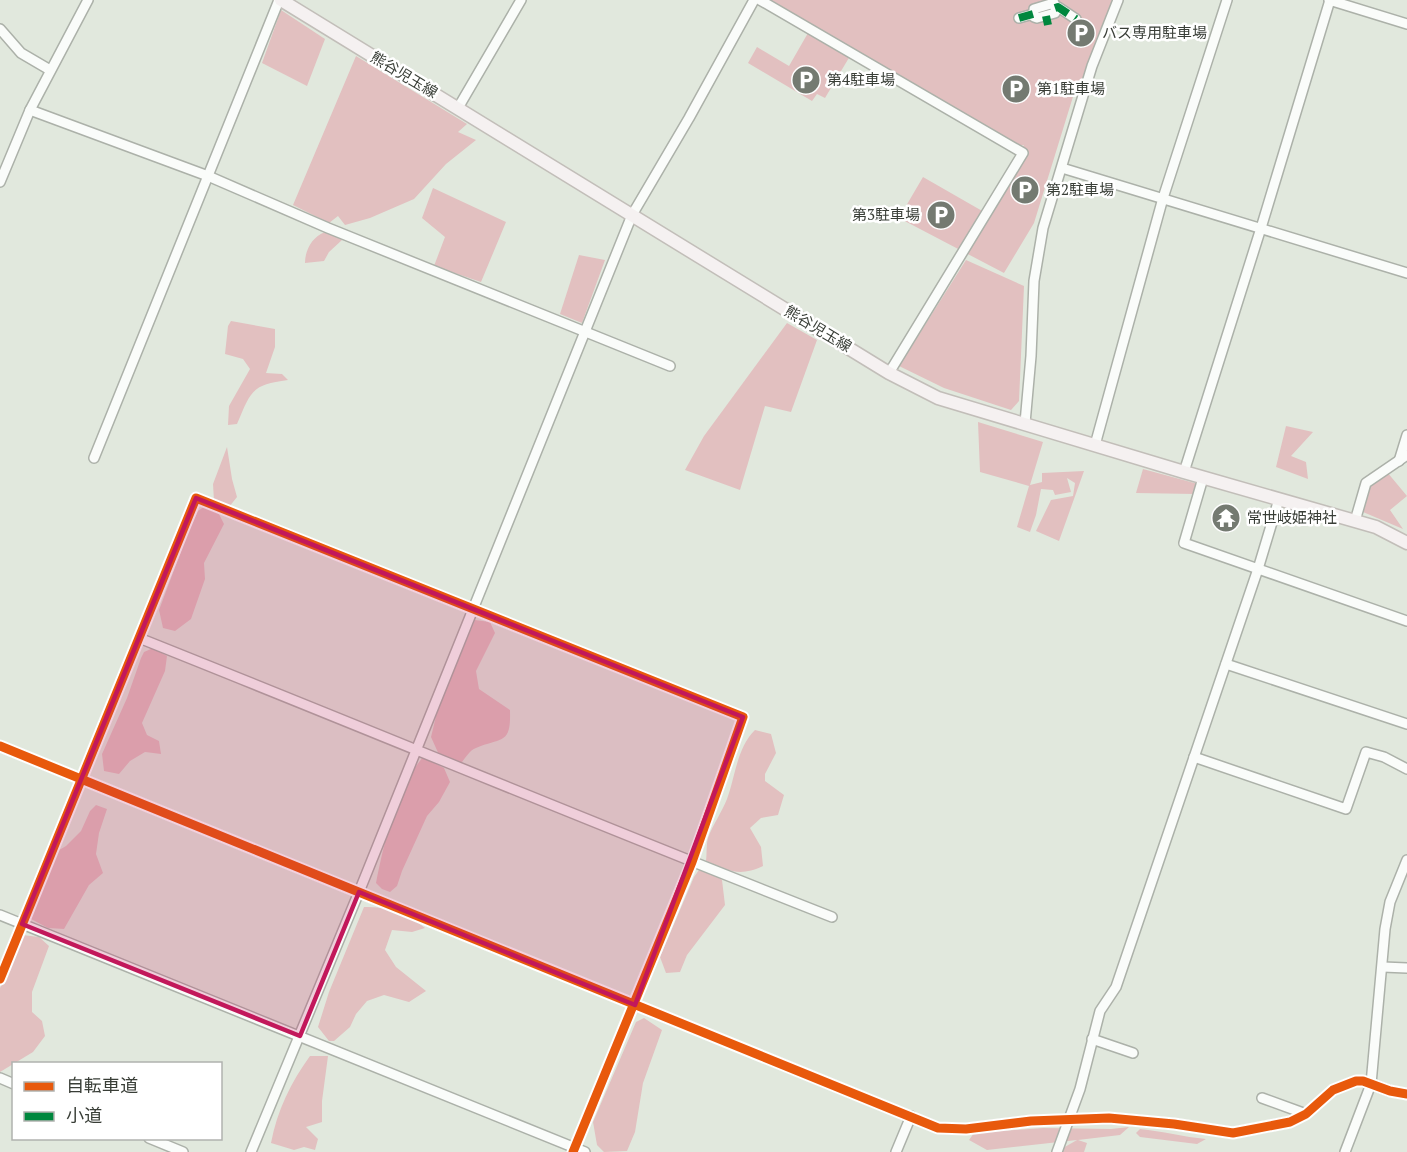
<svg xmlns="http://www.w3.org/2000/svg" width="1407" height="1152" font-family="'PT Serif','Noto Sans JP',serif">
<rect width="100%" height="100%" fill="#e1e8dd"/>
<g fill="#e2c0c0">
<path d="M770,0H1112L1085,74L1076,87L1034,223L1004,273L899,218L923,177L984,212L1024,145L1020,146L853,51L825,98L817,94L812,101L748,63L757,47L789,66L812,26Z"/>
<path d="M281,10L325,39L307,86L262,63Z"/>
<path d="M356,56L467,124L458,132L476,140L446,164L414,199L370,218L345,225L338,216L329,223L293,205Z"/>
<path d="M433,188L506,222L481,282L434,266L445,237L422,218Z"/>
<path d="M325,232L333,233L342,240L329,252L324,261L305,263C305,250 312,237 325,232Z"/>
<path d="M579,255L605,260L582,323L560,314Z"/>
<path d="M966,260L1024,286L1019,401L1011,410L944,388L899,366Z"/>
<path d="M231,321L275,329V347L266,373L282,374L288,380C251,385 251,391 237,424L228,425L229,406L250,369L243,359L225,354L228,326Z"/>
<path d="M787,323L817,340L791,412L765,406L740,490L685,470L704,436Z"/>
<path d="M978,422L1043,442L1030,485L1042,482V473L1084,471L1059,541L1036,531L1051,500L1073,496L1075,483L1067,478L1071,492L1055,495L1053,490L1041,489L1036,515L1030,532L1017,527L1029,486L980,472Z"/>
<path d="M1286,426L1313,432L1291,456L1306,462L1308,479L1276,467Z"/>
<path d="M227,447L232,479L237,497L229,507L214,501L213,484Z"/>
<path d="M1143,469L1198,484L1194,494L1136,493Z"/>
<path d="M1387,472L1407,496L1390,510L1403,529L1363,512L1370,485Z"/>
<path d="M205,506L219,514L224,524L204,563L205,579L191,619L175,631L163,628L159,610L188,533L198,511Z"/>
<path d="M475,620L490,622L495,633L476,671L479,689L510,710C511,745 503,737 476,748C470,750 466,757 462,762H449L440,757L431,737L437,712Z"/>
<path d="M153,648L167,656L165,671L142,723L147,735L159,741L161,754L145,752L130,761L119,774L104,771L102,754L127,698L141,658L144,652Z"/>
<path d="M755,730L771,734L776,753L765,774V781L784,795L778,815L761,818L750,828L761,847L763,866C740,877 728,871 706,861C707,854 706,845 708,838C713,824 722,812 727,799C735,778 737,747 755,730Z"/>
<path d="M423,757L444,768L450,782L439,802L427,816L402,871L397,886L390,892L382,889L376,883C384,843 396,789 423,757Z"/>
<path d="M96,805L107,809L99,833L96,854L103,873L89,885L64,929L48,928L31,919L33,902L54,853L66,846L81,831L90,811Z"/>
<path d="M707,869L722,880L725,905L687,955L680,972L666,973L660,957L694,877L699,870Z"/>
<path d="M364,907C390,907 404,911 425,928L412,932L392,930L385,950L396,967L426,991L409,1002L384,995L367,1001L356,1014L350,1027L334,1041H329L318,1027L329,992Z"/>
<path d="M23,935L39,937L49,946L32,992V1012L42,1021L45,1036L33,1052L0,1072V988L13,961L16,944Z"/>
<path d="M644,1018L662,1030L643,1083L635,1132L627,1151L604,1152L597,1145L593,1122L636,1022Z"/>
<path d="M310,1056H328L322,1101V1122L306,1127L318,1139L315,1150L304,1147L294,1150L271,1143C277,1111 291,1082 310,1056Z"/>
<path d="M1129,1127L1120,1135L1078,1140L1087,1143L1084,1152H1061L1063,1148L1077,1140L987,1150L969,1140L974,1133L1043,1128L1111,1129Z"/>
<path d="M1140,1129C1162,1131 1184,1137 1206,1139L1197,1144L1140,1137L1136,1133Z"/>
</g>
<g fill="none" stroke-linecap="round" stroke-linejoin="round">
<g stroke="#acb1a9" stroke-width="12">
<g id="minor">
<path d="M760,0L1023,153L889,373"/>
<path d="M1329,0L1407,24"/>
<path d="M1054,3L1056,11L1055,13L1037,18L1034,17V9Z"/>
<path d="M1055,8L1058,7L1076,19"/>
<path d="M1019,18L1033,14"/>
<path d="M0,29L21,53L50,70"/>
<path d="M458,108L521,0"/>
<path d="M30,110L208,176L328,228L670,366"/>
<path d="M1062,168L1407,273"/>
<path d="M0,182L30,110L88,0"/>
<path d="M1025,423L1031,356L1034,281L1043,228L1092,66L1118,0"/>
<path d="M1095,445L1163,198L1227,0"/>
<path d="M94,458L279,0"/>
<path d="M1399,461L1407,435"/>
<path d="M1184,472L1261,228L1330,0"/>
<path d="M1203,478L1184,543L1407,621"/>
<path d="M1355,521L1366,483L1407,455"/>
<path d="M139,638C370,730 600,826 832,917"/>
<path d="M1226,664L1407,724"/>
<path d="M0,746L938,1128L966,1129L1031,1121L1109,1118L1174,1124L1233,1133L1290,1122L1306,1114L1333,1090L1356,1081H1363L1390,1091L1407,1094"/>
<path d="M1194,757L1346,809L1366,752L1384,757L1407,769"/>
<path d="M0,915L585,1152"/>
<path d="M1383,967L1407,968"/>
<path d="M0,979L196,498L743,717L692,862L573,1152"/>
<path d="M1092,1039L1133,1053"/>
<path d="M0,1078L14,1084"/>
<path d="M1262,1098L1306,1114"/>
<path d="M149,1138L183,1152"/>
<path d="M251,1152L359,892L632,215L689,118L754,0"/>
<path d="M896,1152L911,1116"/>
<path d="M1057,1152L1080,1089L1100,1011L1116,987L1258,569L1279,499"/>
<path d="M1345,1152L1371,1084L1385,929L1390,902L1407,860"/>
</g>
</g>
<g stroke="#c2beb9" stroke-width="15">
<path id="major" d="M281,0L889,373L938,398L1184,472L1376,527L1407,543"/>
</g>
<use href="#minor" stroke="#fafcfa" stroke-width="9"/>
<use href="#major" stroke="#f5f1f1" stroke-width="12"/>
<g stroke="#00873e" stroke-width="8" stroke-dasharray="15 8" stroke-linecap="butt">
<path d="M1055,8L1058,7L1076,19"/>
<path d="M1046,16L1048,25"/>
<path d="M1019,18L1033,14"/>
</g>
<g stroke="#fff" stroke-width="13">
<g id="cycleway">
<path d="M0,746L938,1128L966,1129L1031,1121L1109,1118L1174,1124L1233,1133L1290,1122L1306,1114L1333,1090L1356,1081H1363L1390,1091L1407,1094"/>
<path d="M0,979L196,498L743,717L692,862L573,1152"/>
</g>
</g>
<use href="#cycleway" stroke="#e8590c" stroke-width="9"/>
</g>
<path fill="#c2185b" fill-opacity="0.2" stroke="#c2185b" stroke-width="4.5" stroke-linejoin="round" d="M196,498L743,717L635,1005L359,892L300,1036L22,924Z"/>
<defs>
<g id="parking-disc" transform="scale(1.5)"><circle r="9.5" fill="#747a71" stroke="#fff"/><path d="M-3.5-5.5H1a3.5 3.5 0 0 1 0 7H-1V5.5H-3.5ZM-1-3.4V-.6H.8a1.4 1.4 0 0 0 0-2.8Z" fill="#fff"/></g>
<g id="temple-disc" transform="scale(1.5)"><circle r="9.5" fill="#747a71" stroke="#fff"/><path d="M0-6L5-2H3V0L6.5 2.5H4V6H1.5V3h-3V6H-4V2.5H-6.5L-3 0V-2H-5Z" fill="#fff"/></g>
</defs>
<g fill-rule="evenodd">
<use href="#parking-disc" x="1081" y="33"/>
<use href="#parking-disc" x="806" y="80"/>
<use href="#parking-disc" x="1016" y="89"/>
<use href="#parking-disc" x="1025" y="190"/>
<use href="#parking-disc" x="941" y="215"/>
<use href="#temple-disc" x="1226" y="518"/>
</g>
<g text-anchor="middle" stroke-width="5" stroke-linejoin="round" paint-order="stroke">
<g font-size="15" fill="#393e37" stroke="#fff" text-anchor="start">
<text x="1102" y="38">バス専用駐車場</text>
<text x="827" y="85">第4駐車場</text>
<text x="1037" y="94">第1駐車場</text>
<text x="1046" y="195">第2駐車場</text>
<text x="920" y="220" text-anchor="end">第3駐車場</text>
<text x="1247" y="523">常世岐姫神社</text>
</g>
<g font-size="15" fill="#393e37" stroke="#fff">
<text transform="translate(404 75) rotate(31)" y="5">熊谷児玉線</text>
<text transform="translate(818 329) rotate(31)" y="5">熊谷児玉線</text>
</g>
</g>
<rect x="12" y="1062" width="210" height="78" fill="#ffffff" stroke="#b0b2af" stroke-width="1.5"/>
<rect x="24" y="1082" width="30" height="9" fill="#e8590c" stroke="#b0b2af" stroke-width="1.5"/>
<text x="66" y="1092" font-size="18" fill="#393e37">自転車道</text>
<rect x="24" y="1112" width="30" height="9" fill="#00873e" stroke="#b0b2af" stroke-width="1.5"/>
<text x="66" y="1122" font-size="18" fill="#393e37">小道</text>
</svg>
